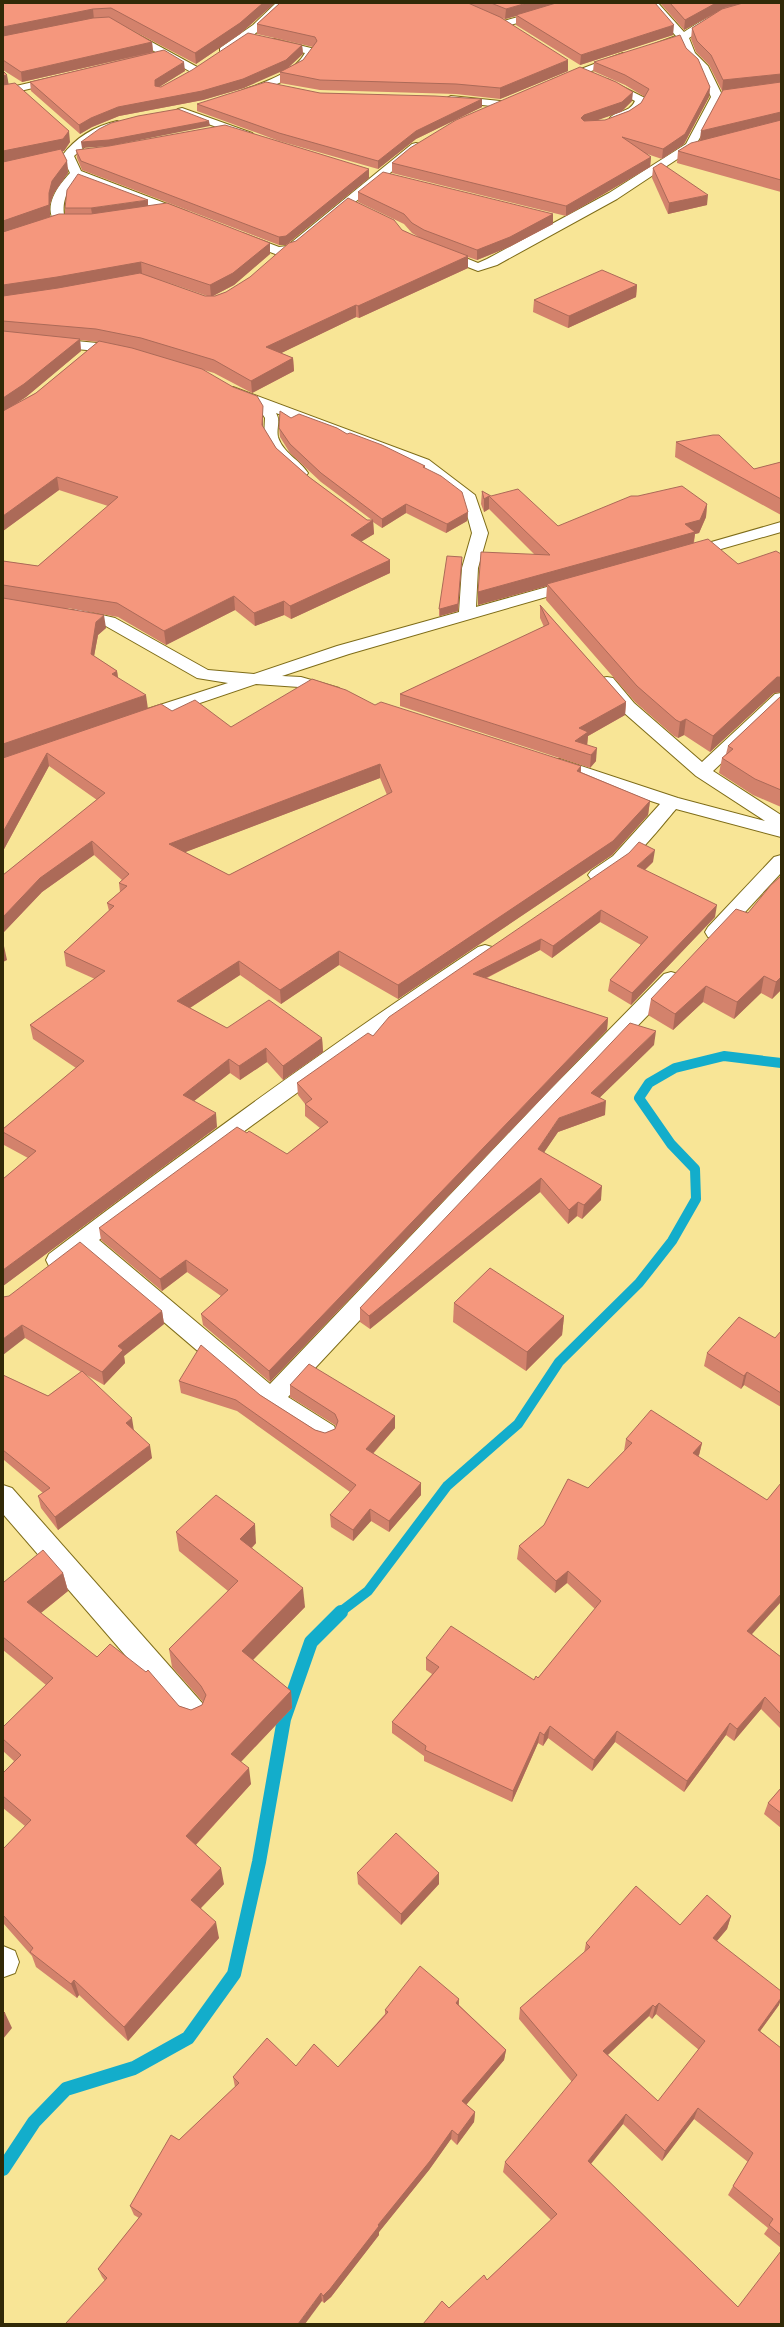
<svg xmlns="http://www.w3.org/2000/svg" width="784" height="2327" font-family="'Golos Text',sans-serif">
<rect width="100%" height="100%" fill="#f8e596"/>
<g fill="none" stroke-linecap="round" stroke-linejoin="round">
<path stroke="#13adcb" stroke-width="10" d="M339,1613L368,1591L447,1486L518,1424L559,1362L639,1283L672,1241L696,1199L695,1169L671,1144L639,1098L649,1083L675,1068L724,1056L781,1063"/>
<path stroke="#13adcb" stroke-width="14" d="M3,2169L34,2122L66,2089L134,2068L188,2038L234,1974L259,1862L284,1719L311,1642L341,1612"/>
<g stroke="#7e6c18" stroke-width="2">
<g id="minor">
<path d="M276,3H287C278,15 234,56 220,52V48L253,25Z"/>
<path d="M569,3H585L504,27L499,24L500,22Z"/>
<path d="M647,3H658L684,32C704,19 730,3 754,3L745,11L720,18L689,38L695,53L708,66L723,97L694,148L617,199L497,265L478,271L437,255L435,252L437,249L441,248L478,263L487,259L609,193L686,144L711,97L698,67L686,56L680,41L654,49L649,46L676,36Z"/>
<path d="M126,28L199,68L200,70L195,73L191,72L122,33L121,31Z"/>
<path d="M274,39L315,49L316,51C302,78 272,86 246,96H238V92C260,83 293,75 305,53L270,44L269,42Z"/>
<path d="M623,53L628,56L627,58L561,82H553L552,80Z"/>
<path d="M59,76L64,79L63,81L3,95V89Z"/>
<path d="M607,79L645,98L647,100C642,112 626,124 612,120L610,118C617,110 630,113 635,101L603,84V80Z"/>
<path d="M451,96L500,101L506,104L500,107L447,101L445,99Z"/>
<path d="M182,108L252,133L254,135L248,138L244,137L178,113L176,111L178,109Z"/>
<path d="M117,121L123,124L121,126L94,138L74,156L81,171L188,212L190,215L188,218H180L78,178C66,192 61,202 65,220L63,223H55C43,205 58,186 70,173L62,156C75,138 95,126 117,121Z"/>
<path d="M416,143L420,144L422,146L420,148L295,252L278,255L238,240L236,237L242,233L279,247L287,246L412,144Z"/>
<path d="M3,334L97,343L127,349L129,352L122,356L97,351L3,342Z"/>
<path d="M233,387L429,460L475,495L488,533L478,568L476,607L575,579L581,581L583,584L581,587L349,654L282,676L301,677L339,688L342,692L339,696L333,697L299,687L256,684L144,722H132L129,718L132,714L228,683L197,678L104,625L70,617L68,614L70,611L76,609L115,618L208,670L254,674L337,646L459,612L462,568L472,533L463,500L419,466L276,413C281,421 276,428 278,437C283,453 300,460 308,473L306,476H296L278,460L264,437L265,418L258,407L228,394L226,391L228,388Z"/>
<path d="M781,522V532L686,559L680,557L678,554L680,551Z"/>
<path d="M607,677L613,678L634,703L702,762L775,694L781,693V707L713,771L781,815V837L676,809C660,827 617,886 591,879L588,875L591,871L613,856L660,804L548,767L545,763L548,759H560L678,798L765,821L696,776L622,711L598,682L601,678Z"/>
<path d="M781,855V873L722,937L715,939L708,937L705,932L708,927L774,857Z"/>
<path d="M485,945L492,947L495,952L492,957C358,1047 227,1142 99,1240L270,1384L545,1095L664,974L671,972L678,974L681,979L678,984L561,1105L288,1397L334,1426L337,1433L334,1440L325,1443L316,1440L262,1406L83,1253C72,1261 63,1271 49,1266L46,1260L49,1254C189,1148 331,1044 478,947Z"/>
<path d="M3,1485L12,1488L203,1704L207,1713L203,1722L193,1726L183,1722L3,1514Z"/>
<path d="M3,1946L15,1951L19,1962L15,1973L4,1977Z"/>
</g>
</g>
<use href="#minor" fill="#fff" fill-rule="evenodd"/>
</g>
<g fill="#d3826c" fill-rule="evenodd">
<path d="M3,3H275L240,34L196,64L111,19L152,42L153,52L185,71L159,87H161L302,45L303,54L244,88L203,100L119,116L92,127L80,134L31,91L30,82L137,56L22,82L3,70Z"/>
<path d="M280,3H655L673,35L580,65L516,25V16L505,19L501,18L568,71L500,99L456,94L320,90L280,83V72L303,60L313,47L257,34V24Z"/>
<path d="M660,3H781V192L677,163L678,151L700,141L701,131L723,91H722L709,65L696,52L691,39L692,28L714,14L684,30Z"/>
<path d="M686,48L710,87L709,97L684,144L662,159L647,154L651,157L650,167L566,216L392,173V163L632,101L621,112L596,120H605L629,111L641,103L645,97L625,85L593,71L594,62Z"/>
<path d="M3,71L8,84L70,142L64,151H62L67,161L68,173L54,193L50,204V216L65,214V208L148,206L270,254L234,285L213,296H215L402,230L413,235L422,239L412,233L404,224L358,202V192L553,214V224L509,247L477,260L468,257V268L359,318L356,317L281,353L293,358L294,371L252,393L214,373L137,350L263,418V427L276,448L309,477L367,520H372L321,482L290,453L280,437L279,428L291,418L347,434L425,466V468L468,512L467,521L446,533L406,513L382,528L373,522L374,534L361,541L390,560V573L291,619L284,615L255,626L235,610L166,645L118,617L67,608L106,628L98,635L94,656L117,671L118,678L148,709L172,711L231,727L375,705L581,766V772L650,801L648,815L612,855L398,999L339,965L281,1004L240,975L190,1008L227,1028L322,1038L323,1052L283,1080L267,1062L240,1080L230,1073L194,1101L217,1127L3,1286V1179L28,1158L4,1145L3,1140V1129L76,1068L33,1039L30,1025L95,979L66,966L64,952L109,911L107,903L120,892L119,883L122,880L94,855L42,892L3,933V875L97,800L49,766L3,851V561L38,566L108,506L59,490L3,531ZM155,278L207,296H205ZM80,340L98,342L36,393L16,404L26,397L81,351ZM380,778L387,795L229,875L185,852Z"/>
<path d="M320,93L482,99V107L416,139L378,169L279,141L197,111V104Z"/>
<path d="M76,150L369,169V178L286,245H279L82,170L77,158Z"/>
<path d="M653,168L707,205L668,214L652,178Z"/>
<path d="M637,285L636,297L568,328L533,312L534,300Z"/>
<path d="M676,442L754,469L781,462V515L675,457Z"/>
<path d="M482,491L491,496L558,526L707,504L706,517L699,533L695,534L694,543L738,564L781,554V692L774,693L710,752L684,735L678,738L674,736L635,702L546,600L547,586L478,605V592L535,555L489,509L484,512L481,504Z"/>
<path d="M462,557L458,611L440,616H439V609Z"/>
<path d="M540,605L626,702L625,715L588,736L587,745L596,761L590,768L400,706V694L544,627L540,618Z"/>
<path d="M781,696V807L753,795L719,773L722,758L726,754L728,746Z"/>
<path d="M653,862L645,870L715,917L631,1005L608,991L610,980L641,945L600,922L552,958L540,950L487,978L608,1018L607,1030L270,1382L203,1325L201,1314L221,1296L187,1272L162,1291L101,1240L99,1228L287,1154L320,1128L305,1116V1104L298,1095L297,1083Z"/>
<path d="M748,913L781,990L772,999L761,993L734,1019L703,1002L673,1030L648,1015L651,999Z"/>
<path d="M654,1045L600,1097L605,1115L558,1132L544,1152L601,1200L582,1219L577,1216L568,1224L540,1192L370,1329L360,1322V1308Z"/>
<path d="M3,1297L162,1311L164,1324L124,1356L125,1363L104,1385L83,1373L134,1430L152,1458L58,1530L41,1508L38,1496L43,1493L4,1460L3,1461V1375L48,1396L81,1372L25,1338Z"/>
<path d="M454,1303L564,1316L562,1335L526,1371L453,1322Z"/>
<path d="M781,1331V1407L744,1385L741,1389L704,1366L707,1353L775,1338Z"/>
<path d="M179,1381L260,1395L315,1430L325,1433L335,1429L336,1426L335,1425L290,1397V1385L395,1416V1428L373,1454L421,1483V1495L389,1532L371,1521L353,1541L331,1527L330,1515L350,1492L237,1411L181,1393Z"/>
<path d="M626,1439L702,1443L699,1455L698,1456L752,1634L781,1657V1729L761,1709L734,1741L726,1735L684,1792L615,1742L592,1771L548,1738L543,1746L538,1743L512,1802L424,1761V1756L392,1733V1722L432,1674L426,1670V1658L534,1680L538,1678L595,1609L567,1583L555,1593L517,1559L519,1546L588,1488L624,1451Z"/>
<path d="M176,1532L256,1543L252,1548L305,1607L253,1660L291,1691L292,1708L241,1762L251,1784L196,1845L224,1884L201,1908L219,1938L128,2041L79,1995L77,1998L36,1967L32,1956L3,1923V1849L25,1826L3,1808V1773L14,1761L3,1751V1727L46,1685L3,1650V1582H4L63,1573L68,1591L41,1613L97,1657L179,1706L191,1710L202,1705L203,1702L172,1667L169,1649L228,1591L179,1551Z"/>
<path d="M781,1788V1828L764,1814L768,1803Z"/>
<path d="M357,1873L439,1884L401,1925L358,1884Z"/>
<path d="M731,1916L727,1929L717,1941L779,2005L760,2031L781,2048V2248L764,2234L768,2228L728,2195L733,2186L748,2162L694,2119L662,2161L623,2124L591,2164L738,2307L781,2324L449,2308L487,2280L551,2220L503,2172L505,2162L572,2082L519,2019L520,2008L584,1953L586,1943L680,1925ZM656,2014L699,2050L658,2101L608,2055L649,2016L652,2019Z"/>
<path d="M459,1999V2005L506,2050L504,2060L466,2105L475,2112L474,2122L457,2145L451,2139L429,2170L379,2232V2235L331,2297L324,2303L322,2301L105,2281L102,2277L98,2269L139,2218L134,2215L130,2206L179,2140L235,2087L233,2077L296,2066L338,2067L385,2014V2010Z"/>
</g>
<g fill="#ac6a58">
<path d="M263,3H275L240,34L196,64L195,53Z"/>
<path d="M527,3H563L516,15V16L505,19L506,9Z"/>
<path d="M716,3H747L726,7L684,30L685,20Z"/>
<path d="M93,9L94,20L3,38V27Z"/>
<path d="M674,25L673,35L580,65L581,55Z"/>
<path d="M152,42L153,52L22,82L21,72Z"/>
<path d="M302,45L303,54L287,69L244,88L203,100L119,116L92,127L80,134L79,125L91,118L118,107Z"/>
<path d="M568,60V71L500,99V88Z"/>
<path d="M184,62L185,71L156,89L155,86V80Z"/>
<path d="M781,74V85L722,91L723,80Z"/>
<path d="M7,75L9,86L3,88V76Z"/>
<path d="M710,87L709,97L684,144L662,159L663,149Z"/>
<path d="M633,92L632,101L621,112L584,125L581,118L584,115Z"/>
<path d="M482,99V107L416,139L378,169V161L416,131Z"/>
<path d="M781,112V123L700,143L701,131Z"/>
<path d="M209,121L210,126L110,146L82,148L81,142Z"/>
<path d="M69,131L70,142L64,151L3,163V151Z"/>
<path d="M651,157L650,167L566,216V206Z"/>
<path d="M67,161L68,173L54,193L50,204V217L3,233V221L49,193L52,181Z"/>
<path d="M369,169V178L286,245H279V237Z"/>
<path d="M708,195L707,205L668,214L669,203Z"/>
<path d="M148,200V206L92,214L91,208Z"/>
<path d="M553,214V224L509,247L477,260V250Z"/>
<path d="M270,243V254L234,285L211,297L210,285Z"/>
<path d="M468,256V268L359,318L358,306Z"/>
<path d="M141,262L142,274L59,290L3,297V285Z"/>
<path d="M637,285L636,297L568,328L569,316Z"/>
<path d="M356,305V317L267,360L266,347Z"/>
<path d="M80,339L81,351L26,397L3,412V398Z"/>
<path d="M293,358L294,371L252,393L251,381Z"/>
<path d="M263,406V438L262,425Z"/>
<path d="M57,477L59,490L3,531V516Z"/>
<path d="M489,496V509L484,512V499Z"/>
<path d="M406,504V513L382,528V519Z"/>
<path d="M707,504L706,517L699,533L695,534L693,545L547,584V586L478,605V592L685,524Z"/>
<path d="M468,512L467,521L446,533L447,524Z"/>
<path d="M373,520L374,534L351,548V535Z"/>
<path d="M462,557L458,611L440,616V609Z"/>
<path d="M390,560V573L291,619L290,606Z"/>
<path d="M234,596L235,610L166,645L164,631Z"/>
<path d="M284,601V615L255,626L254,613Z"/>
<path d="M104,615L106,628L98,635L92,667L91,654L96,622Z"/>
<path d="M117,671L119,685L112,674Z"/>
<path d="M777,677H781V692L774,693L710,752L713,736Z"/>
<path d="M146,695L148,709L3,758V744Z"/>
<path d="M626,702L625,715L588,736L587,746L575,741L579,728Z"/>
<path d="M686,719L684,735L678,738L680,722Z"/>
<path d="M597,748L596,761L590,768L591,755Z"/>
<path d="M47,753L49,766L3,851V832Z"/>
<path d="M380,764V778L170,858L169,844Z"/>
<path d="M581,766L580,780L577,771Z"/>
<path d="M650,801L648,815L612,855L398,999V985Z"/>
<path d="M92,841L94,855L42,892L3,933V917L40,878Z"/>
<path d="M655,850L653,862L636,878L637,866Z"/>
<path d="M717,905L715,917L631,1005L632,993Z"/>
<path d="M601,910L600,922L552,958L553,946Z"/>
<path d="M541,939L540,950L472,985L473,974Z"/>
<path d="M4,946L7,960L3,962V947Z"/>
<path d="M339,951V965L281,1004L280,990Z"/>
<path d="M239,961L240,975L179,1015L177,1001Z"/>
<path d="M764,976L761,993L734,1019L737,1002Z"/>
<path d="M781,977V990L772,999L776,982Z"/>
<path d="M706,986L703,1002L673,1030L675,1014Z"/>
<path d="M608,1018L607,1030L270,1382L269,1371Z"/>
<path d="M656,1031L654,1045L590,1107L591,1093Z"/>
<path d="M322,1038L323,1052L283,1080V1066Z"/>
<path d="M266,1048L267,1062L240,1080L239,1066Z"/>
<path d="M229,1059L230,1073L185,1108L183,1095Z"/>
<path d="M606,1101L605,1115L558,1132L537,1163L538,1149L559,1118Z"/>
<path d="M216,1113L217,1127L3,1286V1270Z"/>
<path d="M541,1178L540,1192L370,1329L369,1316Z"/>
<path d="M602,1186L601,1200L582,1219L584,1205Z"/>
<path d="M578,1202L577,1216L568,1224L569,1210Z"/>
<path d="M186,1260L187,1272L162,1291L160,1279Z"/>
<path d="M162,1311L164,1324L124,1356L125,1363L104,1385L102,1372L118,1346Z"/>
<path d="M564,1316L562,1335L526,1371L527,1352Z"/>
<path d="M22,1325L25,1338L3,1355V1339Z"/>
<path d="M747,1372L744,1385L741,1389L744,1376Z"/>
<path d="M395,1416V1428L366,1461V1449Z"/>
<path d="M132,1418L134,1431L126,1423Z"/>
<path d="M702,1443L699,1455L690,1466L693,1453Z"/>
<path d="M150,1445L152,1458L58,1530L55,1517Z"/>
<path d="M421,1483V1495L389,1532V1521Z"/>
<path d="M370,1509L371,1521L353,1541V1530Z"/>
<path d="M255,1524L256,1543L242,1557L240,1539Z"/>
<path d="M568,1571L567,1583L555,1593L556,1581Z"/>
<path d="M63,1573L68,1591L32,1620L27,1602Z"/>
<path d="M303,1588L305,1607L244,1669L242,1651Z"/>
<path d="M781,1594V1602L744,1643L747,1631Z"/>
<path d="M291,1691L292,1708L233,1770L231,1754Z"/>
<path d="M765,1697L761,1709L734,1741L737,1729Z"/>
<path d="M730,1723L726,1735L684,1792L687,1781Z"/>
<path d="M550,1726L548,1738L543,1746L544,1735Z"/>
<path d="M617,1731L615,1742L592,1771L594,1760Z"/>
<path d="M540,1732L538,1743L512,1802L513,1791Z"/>
<path d="M249,1768L251,1784L189,1852L186,1836Z"/>
<path d="M221,1868L224,1884L194,1915L191,1900Z"/>
<path d="M439,1873V1884L401,1925V1914Z"/>
<path d="M731,1916L727,1929L709,1950L713,1938Z"/>
<path d="M216,1922L219,1938L128,2041L124,2027Z"/>
<path d="M74,1980L79,1995L77,1998L71,1984Z"/>
<path d="M781,1998V2000L779,2005L753,2041L758,2030Z"/>
<path d="M459,1999L458,2009L456,2003Z"/>
<path d="M659,2003L656,2014L652,2019L655,2007Z"/>
<path d="M653,2005L649,2016L600,2062L603,2051Z"/>
<path d="M5,2013L12,2028L3,2039V2016Z"/>
<path d="M506,2050L504,2060L461,2111L462,2101Z"/>
<path d="M698,2108L694,2119L662,2161L665,2151Z"/>
<path d="M475,2112L474,2122L457,2145L458,2135Z"/>
<path d="M626,2114L623,2124L585,2171L588,2161Z"/>
<path d="M452,2130L451,2139L429,2170L379,2232V2235L331,2297L324,2303L323,2296Z"/>
<path d="M321,2293L322,2301L305,2324H298Z"/>
</g>
<g fill="#f5977d" stroke="#ac6a58" fill-rule="evenodd">
<path d="M3,3H263L240,23L195,53L111,8L93,9L3,27Z"/>
<path d="M280,3H468L500,17L568,60L500,88L456,84L320,80L280,72L303,60L317,41L315,37L257,24Z"/>
<path d="M491,3H527L506,9Z"/>
<path d="M556,3H655L674,25L581,55L516,15Z"/>
<path d="M670,3H716L685,20Z"/>
<path d="M743,3H781V74L723,80L711,55L697,41L692,28L722,9Z"/>
<path d="M109,17L152,42L21,72L3,60V36L93,18Z"/>
<path d="M248,33L302,45L286,60L243,79L202,91L118,107L91,118L79,125L30,82L164,50L184,62L155,80V86L161,87L192,70Z"/>
<path d="M680,35L686,48L698,59L710,87L685,134L663,149L622,137L651,157L566,206L392,163L410,148L456,120L580,67L616,82L633,92L622,102L584,115L581,118L584,121L605,120L629,111L641,103L649,89L625,75L594,62Z"/>
<path d="M3,71L7,75L3,76Z"/>
<path d="M266,82L320,93L435,96L482,99L416,131L378,161L279,133L197,104Z"/>
<path d="M781,82V112L701,131L723,90Z"/>
<path d="M15,83L69,131L63,139L3,151V85Z"/>
<path d="M178,109L209,121L109,140L81,142L99,129L111,123L138,116Z"/>
<path d="M781,120V180L678,151L691,143Z"/>
<path d="M225,125L369,169L286,236L279,237L81,161L76,150L109,146Z"/>
<path d="M61,149L67,161L52,181L49,193V205L3,221V162Z"/>
<path d="M661,163L708,195L669,203L653,168Z"/>
<path d="M383,172L553,214L510,237L477,250L424,230L412,223L404,214L358,192Z"/>
<path d="M78,174L148,200L91,208H65L67,190Z"/>
<path d="M348,198L394,220L402,230L413,235L468,256L358,306L356,305L266,347L293,358L251,381L214,360L141,338L96,329L3,321V296L58,288L140,273L205,296H215L226,292L250,277L289,243L296,241Z"/>
<path d="M167,203L270,243L233,273L210,285L141,262L57,277L3,285V232L59,214H91Z"/>
<path d="M602,270L637,285L569,316L534,300Z"/>
<path d="M3,331L80,339L24,384L3,398Z"/>
<path d="M99,341L132,348L202,369L233,387L257,396L263,406L262,425L276,448L309,477L367,520H373L351,535L390,560L290,606L284,601L254,613L234,596L164,631L117,603L3,585V561L38,566L118,497L57,477L3,516V411L36,393Z"/>
<path d="M280,411L291,418L299,414L337,428L347,434L350,433L382,445L425,466L423,467L441,476L462,492L468,512L447,524L406,504L382,519L321,473L290,444L279,428Z"/>
<path d="M713,435H719L754,469L781,462V499L676,442Z"/>
<path d="M682,486L707,504L700,520L685,524L695,532L478,592L481,552L550,555L489,496L484,499L482,491L491,496L518,489L558,526L631,496H638Z"/>
<path d="M708,539L738,564L776,551L781,554V677H777L713,736L686,719L680,722L676,720L637,686L547,584Z"/>
<path d="M447,556L462,557L458,604L440,609H439Z"/>
<path d="M3,598L104,615L96,622L91,654L117,671L112,674L146,695L3,744Z"/>
<path d="M540,605L626,702L579,728L588,732L575,741L597,748L591,755L400,694L549,624Z"/>
<path d="M312,679L346,690L375,705L381,702L581,766L577,771L650,801L613,841L398,985L339,951L280,990L239,961L177,1001L227,1028L269,1000L322,1038L283,1066L266,1048L239,1066L229,1059L183,1095L216,1113L3,1270V1179L36,1151L3,1132V1129L84,1061L30,1025L105,971L64,952L114,906L107,903L127,886L119,883L129,874L92,841L40,878L3,917V875L105,793L47,753L3,832V758L161,704L172,711L195,700L231,727ZM380,764L392,792L229,875L169,844Z"/>
<path d="M781,696V790L755,779L722,758L733,749L728,746Z"/>
<path d="M639,842L655,850L637,866L717,905L632,993L610,980L648,937L601,910L553,946L541,939L473,974L608,1018L269,1371L201,1314L228,1290L186,1260L160,1279L99,1228L237,1127L247,1133L249,1131L287,1154L328,1122L305,1104L312,1099L297,1083L368,1033L373,1036L389,1017L629,853Z"/>
<path d="M781,876V977L776,982L764,976L737,1002L706,986L675,1014L651,999L736,909L748,913L771,885Z"/>
<path d="M630,1023L656,1031L591,1093L606,1101L559,1118L538,1149L602,1186L584,1205L578,1202L569,1210L541,1178L369,1316L360,1308Z"/>
<path d="M80,1242L162,1311L118,1346L123,1350L102,1372L22,1325L3,1339V1297L9,1296Z"/>
<path d="M490,1268L564,1316L527,1352L454,1303Z"/>
<path d="M739,1317L775,1338L781,1331V1393L747,1372L744,1376L707,1353Z"/>
<path d="M201,1345L260,1395L315,1430L325,1433L335,1429L338,1421L335,1414L290,1385L309,1364L395,1416L366,1449L421,1483L389,1521L370,1509L353,1530L330,1515L356,1485L236,1400L179,1381Z"/>
<path d="M82,1371L132,1418L126,1423L150,1445L55,1517L38,1496L50,1488L3,1450V1375L48,1396Z"/>
<path d="M651,1410L702,1443L693,1453L767,1500L781,1483V1594L747,1631L781,1657V1714L765,1697L737,1729L730,1723L687,1781L617,1731L594,1760L550,1726L544,1735L540,1732L513,1791L425,1750L426,1746L392,1722L439,1667L426,1658L451,1626L534,1680L536,1676L538,1678L601,1601L568,1571L556,1581L519,1546L544,1525L568,1479L588,1488L632,1443L626,1439Z"/>
<path d="M216,1495L255,1524L240,1539L303,1588L242,1651L291,1691L231,1754L249,1768L186,1836L221,1868L191,1900L216,1922L124,2027L74,1980L71,1984L30,1952L33,1948L3,1915V1849L31,1820L3,1796V1773L21,1755L3,1739V1727L53,1678L3,1637V1582H4L43,1550L63,1573L27,1602L97,1657L110,1644L146,1672L148,1670L179,1706L191,1710L202,1705L206,1695L201,1686L169,1649L238,1581L176,1532Z"/>
<path d="M781,1788V1813L768,1803Z"/>
<path d="M396,1833L439,1873L401,1914L357,1873Z"/>
<path d="M636,1886L680,1925L707,1895L731,1916L713,1938L781,1991V1998L758,2030L781,2048V2235L769,2225L773,2219L733,2186L753,2153L698,2108L665,2151L626,2114L588,2161L738,2307L781,2251V2324H423L442,2301L449,2308L484,2275L487,2280L557,2214L505,2162L577,2075L520,2008L590,1947L586,1943ZM659,2003L705,2041L658,2101L603,2051L653,2005L655,2007Z"/>
<path d="M420,1966L459,1999L456,2003L506,2050L462,2101L475,2112L458,2135L452,2130L430,2161L378,2225L379,2226L330,2289L323,2296L321,2293L298,2324H67L66,2323L107,2278L98,2269L142,2214L130,2206L171,2135L179,2140L239,2083L233,2077L267,2038L296,2066L314,2044L338,2067L388,2012L385,2010Z"/>
<path d="M3,2011L5,2013L3,2016Z"/>
</g>
<rect width="784" height="2327" fill="none" stroke="#312907" stroke-width="8"/>
</svg>
